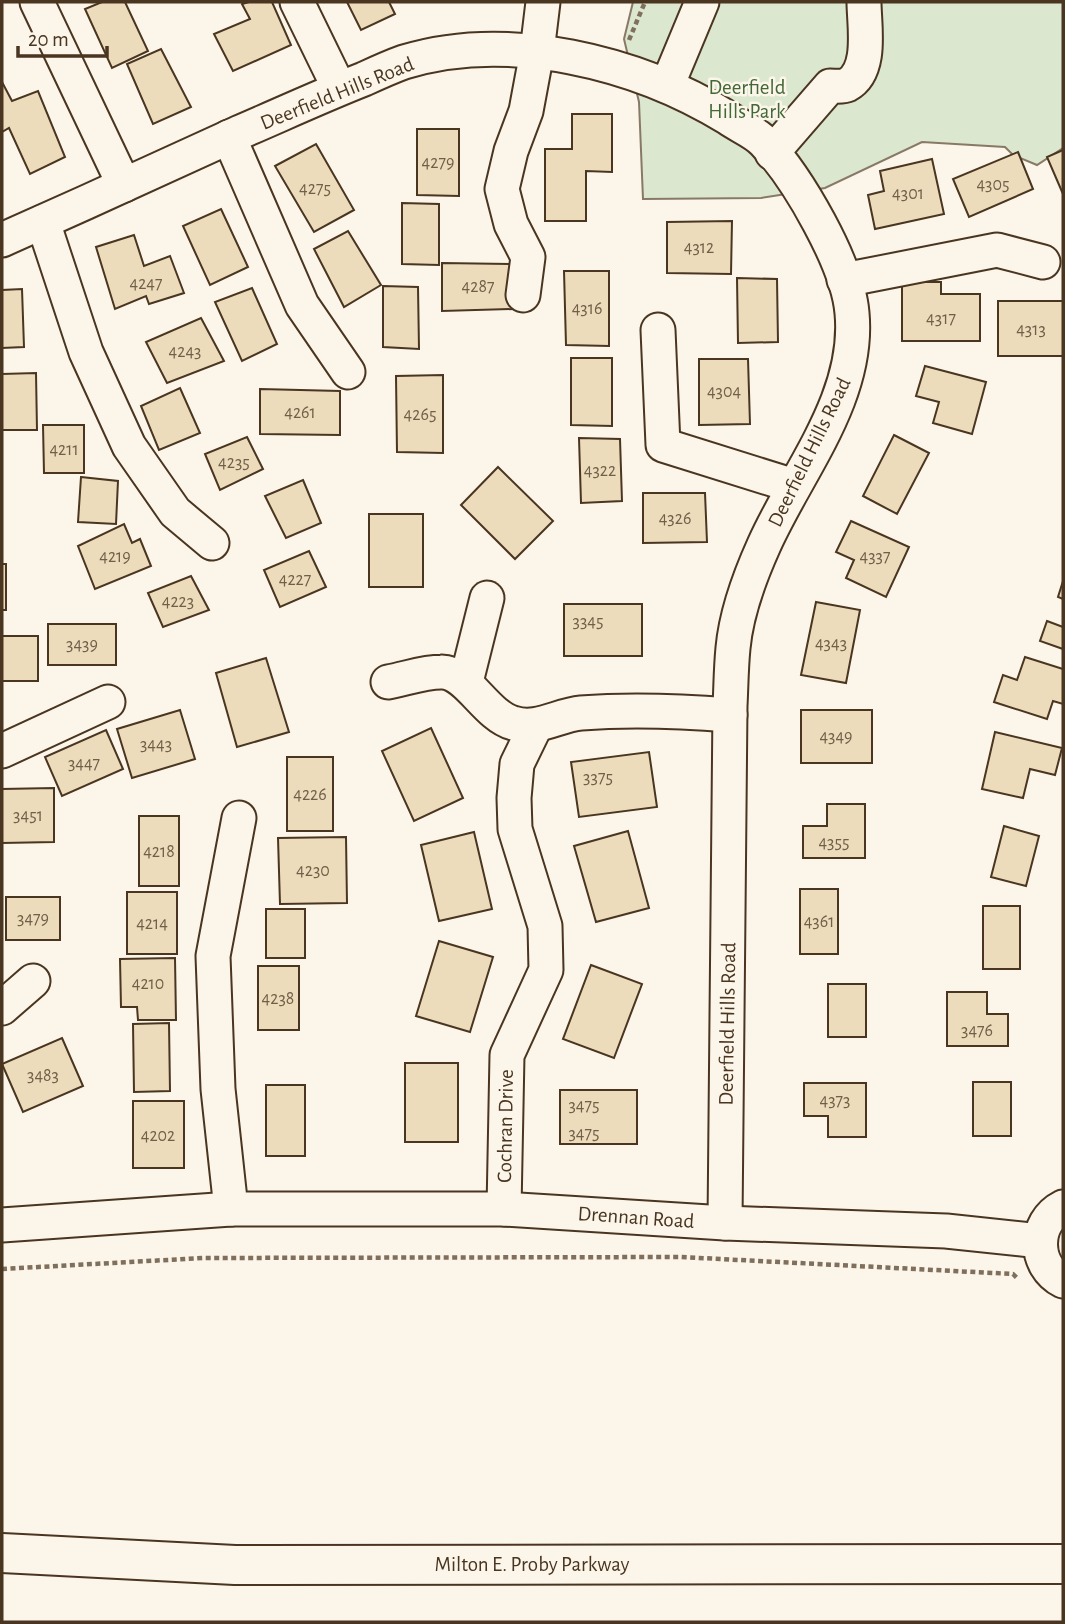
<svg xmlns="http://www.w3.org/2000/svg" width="1065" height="1624" font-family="'Alegreya Sans',sans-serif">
<rect width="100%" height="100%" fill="#fbf6e9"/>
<path fill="#dce7d0" stroke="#887966" stroke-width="2" d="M633,2H1063V148L1037,165L1013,155L1005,147L922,142L825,188L761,198L643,199L639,102L624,39Z"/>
<g fill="#ecdcbc" stroke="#4a3520" stroke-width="2">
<path d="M102,2H125L148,51L112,68L85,9Z"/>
<path d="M249,2H272L291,45L233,71L214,34L250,19L242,4Z"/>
<path d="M347,2H389L395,14L361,30Z"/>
<path d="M161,49L191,107L153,124L127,64Z"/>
<path d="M2,82L12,101L38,91L65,157L30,174L9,128L2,132Z"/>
<path d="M572,114H612V172L586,171V221H545V149H572Z"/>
<path d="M417,129H459V196L417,195Z"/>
<path d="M316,144L354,210L314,232L275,166Z"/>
<path d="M1063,150V194L1047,157Z"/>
<path d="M1018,152L1033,189L969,217L953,179Z"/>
<path d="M932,159L944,214L875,229L868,195L884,191L880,171Z"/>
<path d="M402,203L439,204V265L402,264Z"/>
<path d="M221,209L248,267L210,285L183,226Z"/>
<path d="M732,221L731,274L667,273V222Z"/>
<path d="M348,231L381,285L344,307L314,249Z"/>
<path d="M134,235L144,266L170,256L184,293L149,304L146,296L115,309L96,247Z"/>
<path d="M442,263L514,264V309L442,311Z"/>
<path d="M564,271H609V346L566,345Z"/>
<path d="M737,278L777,279L778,342L738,343Z"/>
<path d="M902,282H941V294H980V341H902Z"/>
<path d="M383,286L418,287L419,349L383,347Z"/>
<path d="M252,288L277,344L242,361L215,302Z"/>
<path d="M22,289L24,347L2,348V290Z"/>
<rect x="998" y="301" width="65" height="55"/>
<path d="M201,318L224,361L167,383L146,342Z"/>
<path d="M2,358V374L36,373L37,430H2Z"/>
<path d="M571,358H612V426L571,425Z"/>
<path d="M699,359H748L750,424L699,425Z"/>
<path d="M925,366L986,382L972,434L933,423L939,402L916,396Z"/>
<path d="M443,375V453L397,452L396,376Z"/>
<path d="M180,388L200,433L159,450L141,406Z"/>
<path d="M260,389L340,391V435L260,434Z"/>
<path d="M43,425H84V473H44Z"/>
<path d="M894,435L929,453L897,514L863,496Z"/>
<path d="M247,437L263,469L220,490L205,454Z"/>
<path d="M579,438L620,439L622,501L581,503Z"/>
<path d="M498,467L553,521L515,559L461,505Z"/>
<path d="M81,477L118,481L116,524L78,522Z"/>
<path d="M303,480L321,523L286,538L265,496Z"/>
<path d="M643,493H705L707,542L643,543Z"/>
<rect x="369" y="514" width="54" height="73"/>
<path d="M851,521L909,547L886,597L846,578L854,560L836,552Z"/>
<path d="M124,524L132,543L140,539L151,566L95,589L78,546Z"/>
<path d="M309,551L326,587L280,607L264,570Z"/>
<rect x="2" y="564" width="4" height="46"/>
<path d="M191,576L209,610L163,627L148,593Z"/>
<path d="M1063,581V599L1058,597Z"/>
<path d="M816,602L860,610L846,683L801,675Z"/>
<rect x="564" y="604" width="78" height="52"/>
<path d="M1047,621L1063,627V649L1040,641Z"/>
<rect x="48" y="624" width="68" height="41"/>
<rect x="2" y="636" width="36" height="45"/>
<path d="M1025,657L1063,669V704L1053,701L1047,719L994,702L1003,675L1017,680Z"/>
<path d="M266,658L289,732L237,747L216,673Z"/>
<path d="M180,710L195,759L132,778L117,729Z"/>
<rect x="801" y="710" width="71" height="53"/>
<path d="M431,728L463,798L414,821L382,751Z"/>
<path d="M106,730L123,769L62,796L45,757Z"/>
<path d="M995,732L1062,748L1055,775L1030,769L1023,798L982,789Z"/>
<path d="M649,752L657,807L579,817L571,762Z"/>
<rect x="287" y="757" width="46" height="74"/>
<path d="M54,788V842L2,843V789Z"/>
<path d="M827,804H865V858H803V826H827Z"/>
<rect x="139" y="816" width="40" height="70"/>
<path d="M1004,826L1039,836L1026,886L991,877Z"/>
<path d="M628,831L649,908L596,922L574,846Z"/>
<path d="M474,832L492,909L439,921L421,845Z"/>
<path d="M346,837L347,903L280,904L278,838Z"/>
<rect x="800" y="889" width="38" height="65"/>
<rect x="127" y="892" width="50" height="62"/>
<rect x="6" y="897" width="54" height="43"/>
<rect x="983" y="906" width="37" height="63"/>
<rect x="266" y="909" width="39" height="49"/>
<path d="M439,941L493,957L470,1032L416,1016Z"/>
<path d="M175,958L176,1020H138L137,1007H121L120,959Z"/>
<path d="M591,965L642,984L614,1058L563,1039Z"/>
<rect x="258" y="966" width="41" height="64"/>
<rect x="828" y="984" width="38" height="53"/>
<path d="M947,992H987V1014H1008V1046H947Z"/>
<path d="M169,1023L170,1091L134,1092L133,1024Z"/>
<path d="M62,1038L83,1086L23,1112L2,1064Z"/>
<rect x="405" y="1063" width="53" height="79"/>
<rect x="973" y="1082" width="38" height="54"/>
<path d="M804,1083H866V1137H828V1116H804Z"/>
<rect x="266" y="1085" width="39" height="71"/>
<rect x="560" y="1090" width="77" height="54"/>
<rect x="133" y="1101" width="51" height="67"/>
</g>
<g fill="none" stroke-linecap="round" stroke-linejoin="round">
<g stroke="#4a3520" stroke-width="37">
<g id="minor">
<path d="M37,2L124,185"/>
<path d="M297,2L339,88"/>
<path d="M667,86L702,2"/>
<path d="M229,137L302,305L348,372"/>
<path d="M772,153L830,86C835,86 843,87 847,85C873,71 864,25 864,2"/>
<path d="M43,222L86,352L129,446L175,512L212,543"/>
<path d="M2,240C81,205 159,169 238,133C280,115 321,96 364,79C377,73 390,67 404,62C508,30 637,62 728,118C739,126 755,132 764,142C798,178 848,264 852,313C860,398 797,471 764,545C750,576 736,615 733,648C731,668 731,687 730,706L725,1223"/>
<path d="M844,280L997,250L1043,262"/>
<path d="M523,295L528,257L511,224L502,189L511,151L526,111L537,52L543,2"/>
<path d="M658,330L663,445L794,486"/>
<path d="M388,682C405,679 424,672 441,672C467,671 485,715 513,723C537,731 558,715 581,713C631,709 680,711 730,715"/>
<path d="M466,682L487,598"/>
<path d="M2,751L108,702"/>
<path d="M2,1008L33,981"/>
<path d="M1063,1207C1033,1222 1033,1266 1063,1281"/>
<path d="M231,1209L218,1089L213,956L239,818"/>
<path d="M504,1209L507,1055L546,970L545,926L515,829L514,798L517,764L536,725"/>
<path d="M2,1225L231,1209H504L725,1223L946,1231L1040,1241"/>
</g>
</g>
<g stroke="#4a3520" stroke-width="42">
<path id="highway" d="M2,1553L235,1565L1063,1564"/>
</g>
<g stroke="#7f6f5c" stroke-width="4.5" stroke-dasharray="5 3.5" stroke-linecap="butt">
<path d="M629,40L645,2"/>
<path d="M2,1269L203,1258L681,1257L1013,1274L1017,1278"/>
</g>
<use href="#minor" stroke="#fbf6e9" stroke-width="33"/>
<use href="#highway" stroke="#fbf6e9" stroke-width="38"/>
</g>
<g text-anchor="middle" stroke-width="5" stroke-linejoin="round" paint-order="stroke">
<g font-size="18" fill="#725f47">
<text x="438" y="168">4279</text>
<text x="993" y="190">4305</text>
<text x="315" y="194">4275</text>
<text x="908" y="199">4301</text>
<text x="699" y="253">4312</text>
<text x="146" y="289">4247</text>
<text x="478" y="292">4287</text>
<text x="587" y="314">4316</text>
<text x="941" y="324">4317</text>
<text x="1031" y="335">4313</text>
<text x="185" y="357">4243</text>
<text x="724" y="397">4304</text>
<text x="300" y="418">4261</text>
<text x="420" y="420">4265</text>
<text x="64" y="455">4211</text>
<text x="234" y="468">4235</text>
<text x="600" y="476">4322</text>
<text x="675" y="524">4326</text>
<text x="115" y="562">4219</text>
<text x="875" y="562">4337</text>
<text x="295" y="585">4227</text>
<text x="178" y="607">4223</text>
<text x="588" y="627">3345</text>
<text x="831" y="649">4343</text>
<text x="82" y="650">3439</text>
<text x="836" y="742">4349</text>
<text x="156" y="750">3443</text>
<text x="84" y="769">3447</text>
<text x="598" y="783">3375</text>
<text x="310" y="800">4226</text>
<text x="28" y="821">3451</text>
<text x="834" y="848">4355</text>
<text x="159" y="857">4218</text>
<text x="313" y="876">4230</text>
<text x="33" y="924">3479</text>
<text x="819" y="927">4361</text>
<text x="152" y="929">4214</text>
<text x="148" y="989">4210</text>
<text x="278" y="1004">4238</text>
<text x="977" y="1036">3476</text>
<text x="43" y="1081">3483</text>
<text x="835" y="1106">4373</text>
<text x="584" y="1111">3475</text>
<text x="584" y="1139">3475</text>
<text x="158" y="1141">4202</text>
</g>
<g font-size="21" fill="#436837" stroke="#fbf6e9">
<text x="747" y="94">Deerfield<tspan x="747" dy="24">Hills Park</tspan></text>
</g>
<g font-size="21" fill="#4a3520" stroke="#fbf6e9">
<text transform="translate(337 93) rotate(-22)" y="7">Deerfield Hills Road</text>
<text transform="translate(809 452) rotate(-64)" y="7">Deerfield Hills Road</text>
<text transform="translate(727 1024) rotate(-89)" y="7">Deerfield Hills Road</text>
<text transform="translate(505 1126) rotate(-89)" y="7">Cochran Drive</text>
<text transform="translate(636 1217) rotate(4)" y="7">Drennan Road</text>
<text x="532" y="1571">Milton E. Proby Parkway</text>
</g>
</g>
<rect width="1065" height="1624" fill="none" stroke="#4a3520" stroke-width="7"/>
<path d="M18 46v10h89v-10" fill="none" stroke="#4a3520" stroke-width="3.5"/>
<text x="28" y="46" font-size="21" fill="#4a3520" stroke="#fbf6e9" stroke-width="5" paint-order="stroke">20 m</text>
</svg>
